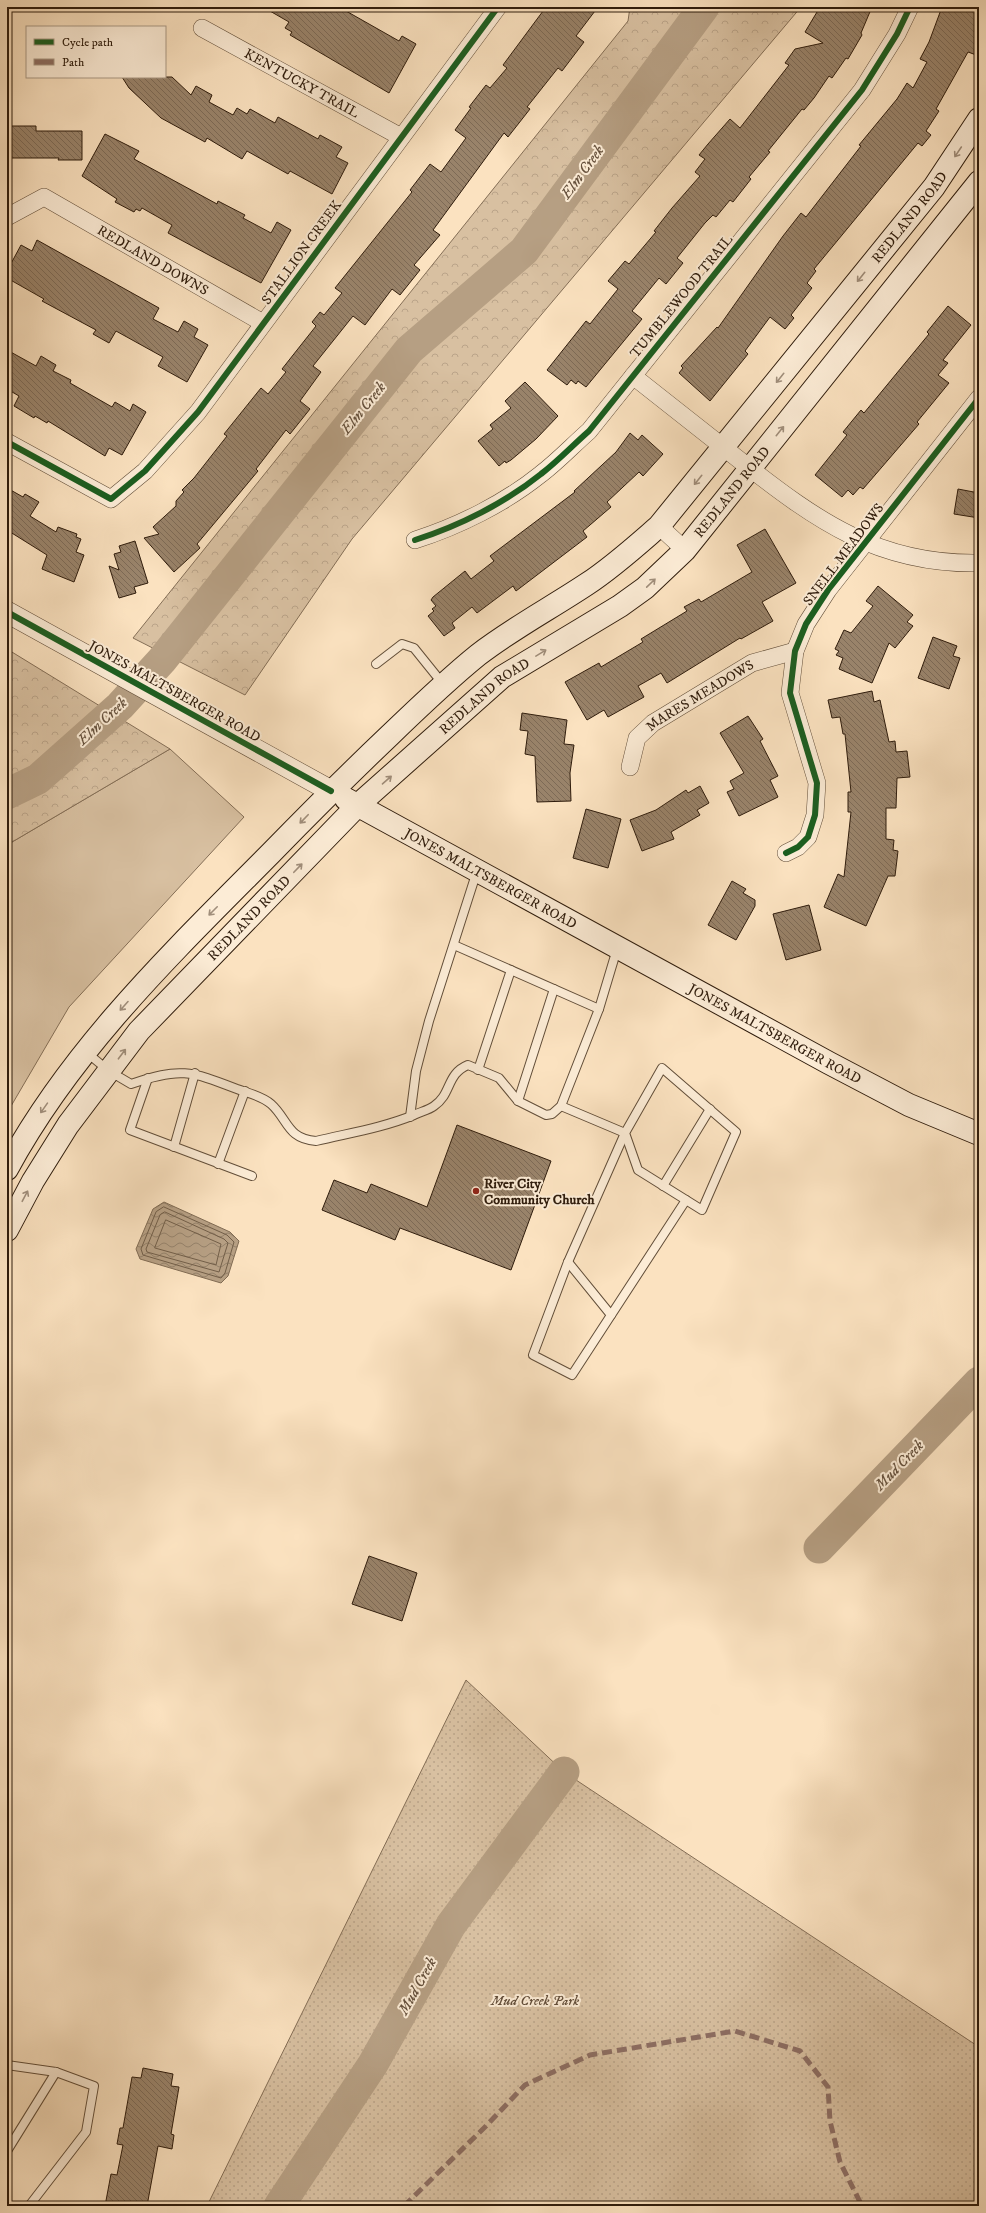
<svg xmlns="http://www.w3.org/2000/svg" width="986" height="2213" font-family="'IM FELL DW Pica',serif">
<defs>
<pattern id="forest-crowns" width="20" height="18" patternUnits="userSpaceOnUse"><rect width="20" height="18" fill="#d8c0a1"/><path d="M2 6a3 3 0 1 1 6 0M12 15a3 3 0 1 1 6 0" fill="none" stroke="#baa489"/></pattern>
<pattern id="park-dots" width="8" height="8" patternUnits="userSpaceOnUse"><rect width="8" height="8" fill="#d8c0a1"/><path d="M2 2h.1M6 6h.1" fill="none" stroke="#baa489" stroke-width="1.8" stroke-linecap="round"/></pattern>
<pattern id="water-waves" width="16" height="10" patternUnits="userSpaceOnUse"><rect width="16" height="10" fill="#b69f83"/><path d="M0 5q4-4 8 0t8 0" fill="none" stroke="#94816a"/></pattern>
<pattern id="building-back-hatch" width="6" height="6" patternUnits="userSpaceOnUse"><rect width="6" height="6" fill="#99836a"/><path d="M-1 5l2 2M0 0l6 6M5-1l2 2" fill="none" stroke="#7d6a56"/></pattern>
</defs>
<rect width="100%" height="100%" fill="#fbe2c0"/>
<filter id="stains"><feTurbulence type="fractalNoise" baseFrequency=".005" numOctaves="4"/><feColorMatrix values="0 0 0 0 .2 0 0 0 0 .09 0 0 0 0 .02 0 0 0 .5 -.17"/></filter>
<radialGradient id="worn" r=".72"><stop offset=".6" stop-color="#630" stop-opacity="0"/><stop offset="1" stop-color="#630" stop-opacity=".3"/></radialGradient>
<path fill="#d8c0a1" stroke="#846e56" d="M170,749L244,817L69,1007L7,1113V845Z"/>
<g fill="url(#forest-crowns)" stroke="#846e56">
<path d="M630,7H801L352,539L245,695L133,638L628,21Z"/>
<path d="M7,649L170,749L7,845Z"/>
</g>
<path fill="url(#park-dots)" stroke="#846e56" d="M466,1680L564,1772L979,2047V2206H207Z"/>
<path fill="url(#water-waves)" stroke="#806b53" d="M164,1202L230,1232L239,1241L228,1276L221,1283L140,1259L136,1249L153,1209Z"/>
<g fill="none" stroke-linecap="round" stroke-linejoin="round">
<g stroke="#725e48" stroke-width="1">
<path d="M164,1207L227,1235L234,1242L225,1273L221,1278L143,1255L141,1249L156,1212Z"/>
<path d="M165,1212L224,1239L228,1243L219,1272L147,1252L146,1249L160,1215Z"/>
<path d="M166,1220L221,1244L216,1265L155,1248Z"/>
</g>
<g stroke="#b69f83" stroke-width="31">
<path d="M7,794L38,779L120,706L162,660L409,350L524,251L704,7"/>
<path d="M819,1548L979,1382"/>
<path d="M279,2206L373,2064L451,1925L564,1772"/>
</g>
</g>
<g fill="url(#building-back-hatch)" stroke="#2f1c0c">
<path d="M263,7H339L399,41L402,36L416,44L389,93L290,35L292,32L285,28L289,22Z"/>
<path d="M546,7H598L576,36L584,42L562,71L558,68L527,107L530,109L508,137L504,133L433,230L440,235L414,265L420,270L400,295L392,289L365,325L353,316L313,366L321,372L300,401L310,409L290,434L286,430L256,469L258,471L197,544L200,548L174,572L144,538L159,534L153,527L176,506V501L184,492L182,490L194,478L227,436L224,434L261,388L268,394L286,372L282,369L316,326L312,322L320,312L324,315L342,293L335,288L412,192L410,190L430,164L441,172L466,138L455,130L471,108L469,107L486,85L490,88L507,68L503,65Z"/>
<path d="M820,7H872L861,33L862,35L848,59L846,58L832,78L829,76L814,98L804,110L802,109L768,151L770,152L749,177L751,179L733,202L730,200L716,217L713,215L705,223L677,258L683,263L666,284L659,278L632,311L642,319L586,387L578,381L576,384L571,380L567,385L547,370L586,321L590,324L618,289L608,281L625,261L629,264L656,232L654,231L672,208L700,176L695,172L705,159L699,155L708,144L730,119L740,128L789,65L785,63L795,49L823,43L805,32Z"/>
<path d="M942,7H979V56L968,52L936,109L939,111L926,131L931,135L922,146L918,143L814,269L816,271L807,283L812,288L791,315L794,318L785,329L770,317L745,351L748,354L710,401L679,373L683,368L681,366L717,327L718,328L783,236L801,213L806,217L861,146L859,145L897,99L907,83L913,88L927,62L920,59L929,42Z"/>
<path d="M122,77H172L191,95L196,86L212,95L209,102L233,115L237,108L247,114L250,109L275,123L278,117L318,139L320,135L342,147L336,157L348,163L332,194L290,171L288,174L247,151L242,159L207,138L205,142L161,118L129,88Z"/>
<path d="M7,126H36V131H82V160H58L59,158H7Z"/>
<path d="M105,134L139,151L134,159L217,204L218,201L245,215L243,218L271,233L277,222L291,230L261,283L168,233L172,225L142,208L140,211L136,209L134,212L115,202L117,199L82,176Z"/>
<path d="M37,240L159,308L153,319L178,332L184,321L198,329L194,337L208,345L187,382L158,366L163,357L116,331L109,343L93,334L96,330L42,301L44,299L7,278V271L21,245L32,251Z"/>
<path d="M948,306L971,325L943,360L948,363L938,375L949,383L917,422L919,424L863,489L860,487L853,495L848,490L842,497L815,475L847,435L843,432L861,410L864,413L929,334L927,332Z"/>
<path d="M7,350L36,366L41,356L56,365L53,371L71,380L70,383L112,407L115,402L130,411L133,404L146,412L122,455L109,448L105,456L48,421L47,423L35,416L34,418L14,406L19,396L7,389Z"/>
<path d="M525,382L558,416L536,439L511,460L506,463L505,461L499,466L478,441L493,429L490,425L511,408L505,401Z"/>
<path d="M630,433L638,440L642,435L663,454L643,476L639,472L607,502L611,507L583,531L587,537L516,591L513,586L477,613L472,607L452,623L455,628L444,636L428,616L434,611L432,609L436,606L431,600L433,597L465,571L471,579L494,561L490,556L575,492L574,491L616,452Z"/>
<path d="M7,488L23,497L25,494L39,502L30,516L56,532L58,527L77,534L76,537L81,539L76,552L84,555L74,582L42,569L47,555L7,530Z"/>
<path d="M958,489L979,493V518L954,514Z"/>
<path d="M765,529L796,583L762,602L773,621L741,639L740,638L667,683L661,673L638,686L644,697L608,717L604,710L587,720L565,682L599,663L601,667L643,642L641,639L687,611L684,607L699,599L701,602L752,572L737,545Z"/>
<path d="M135,541L148,583L134,587L136,593L119,598L109,566L119,570L114,554L121,552L119,546Z"/>
<path d="M878,586L913,615L907,622L913,626L895,648L889,643L872,683L839,669L843,658L836,655L839,651L835,649L844,630L851,633L873,606L866,601Z"/>
<path d="M933,637L957,646L953,656L960,658L949,689L918,678Z"/>
<path d="M872,691L874,702L880,700L889,742L895,741L896,752L907,751L910,777L897,778L896,808H886V839L894,840L893,850L898,851L895,876H888L866,926L824,907L838,874L844,877L851,812H848V792H851L845,734H843L840,717L832,718L828,700Z"/>
<path d="M522,713L567,720L564,744L574,745L570,773L571,801L537,802L535,756L525,754L528,731L520,730Z"/>
<path d="M748,716L763,739L760,741L778,776L770,780L778,797L739,816L727,792L734,789L730,781L744,773L720,733Z"/>
<path d="M700,786L709,803L697,810L700,815L671,832L674,839L642,851L630,820L656,810L686,790L688,793Z"/>
<path d="M586,809L621,819L608,868L573,858Z"/>
<path d="M732,881L746,889L743,893L755,900V906L736,940L708,925Z"/>
<path d="M809,905L821,950L786,960L773,914Z"/>
<path d="M457,1125L551,1161L511,1270L400,1228L395,1240L322,1210L334,1180L367,1193L371,1184L427,1207Z"/>
<path d="M369,1556L417,1573L402,1621L352,1604Z"/>
<path d="M143,2068L173,2074L171,2086L179,2087L171,2134L174,2135L172,2149L158,2146L147,2206H105L111,2174L117,2175L123,2145L117,2144L120,2128H123L132,2077L141,2078Z"/>
</g>
<g fill="none" stroke-linecap="round" stroke-linejoin="round">
<g stroke="#624e39" stroke-width="10">
<g id="service">
<path d="M376,664L402,644L414,648L443,684"/>
<path d="M454,945L599,1009"/>
<path d="M86,1052L109,1071L131,1084C180,1067 190,1071 237,1089C248,1093 262,1096 271,1104C288,1119 287,1139 316,1141C349,1133 382,1128 414,1115C420,1112 429,1110 434,1106C452,1094 446,1074 468,1065L499,1078L518,1101L546,1115L552,1114L561,1106L599,1009L617,949"/>
<path d="M478,1070L511,970"/>
<path d="M148,1078L130,1130L252,1176"/>
<path d="M518,1101L554,989"/>
<path d="M561,1106L625,1133L662,1068L736,1132L702,1210L638,1170L625,1133"/>
<path d="M410,1117L416,1071L429,1021L477,871"/>
<path d="M625,1133L568,1262L533,1355L572,1375L686,1200"/>
<path d="M174,1147L195,1073"/>
<path d="M218,1164L245,1091"/>
<path d="M663,1186L710,1109"/>
<path d="M568,1262L611,1315"/>
<path d="M7,2065L56,2072L94,2086L86,2132L29,2206"/>
<path d="M7,2151L56,2072"/>
</g>
</g>
<g stroke="#624e39" stroke-width="18">
<g id="minor">
<path id="s1" d="M202,28L401,137"/>
<path id="s2" d="M7,217L44,197L263,323"/>
<path d="M633,376C669,404 706,434 742,462C817,521 879,565 979,563"/>
<path d="M7,442L111,499L145,471L198,412L498,7"/>
<path d="M659,526L685,550"/>
<path d="M415,540C459,526 505,503 541,474C558,461 573,445 589,431L862,90L897,34L910,7"/>
<path id="s3" d="M630,767L637,738L653,723L752,663L795,651"/>
<path d="M786,853L798,847L808,837L815,815L817,783L790,693L795,651L806,624L828,590L979,398"/>
</g>
</g>
<g stroke="#624e39" stroke-width="22">
<path id="tertiary" d="M7,612L331,791"/>
</g>
<g stroke="#2f1c0c" stroke-width="24">
<g id="secondary">
<path id="s4" d="M346,799L829,1063L909,1105L979,1134"/>
<path id="s5" d="M7,1169C73,1047 174,951 271,853C310,813 349,774 389,736C418,708 447,680 478,655C513,628 551,608 587,584C613,567 636,546 659,526L934,187L979,119"/>
<path id="s6" d="M7,1230L33,1181L68,1125L139,1031L358,805L502,677L620,606L645,588L685,550L979,182"/>
</g>
</g>
<use href="#service" stroke="#fcecd6" stroke-width="8"/>
<use href="#minor" stroke="#fcecd6" stroke-width="17"/>
<use href="#tertiary" stroke="#fcecd6" stroke-width="21"/>
<use href="#secondary" stroke="#fcecd6" stroke-width="22"/>
<path stroke="#8d6e63" stroke-width="5" stroke-dasharray="10 5" stroke-linecap="butt" d="M404,2206L486,2126L525,2085L590,2055L735,2031L800,2051L828,2087L830,2121L840,2162L862,2206"/>
<g stroke="#fcecd6" stroke-width="8">
<g id="cycleway">
<path d="M7,442L111,499L145,471L198,412L498,7"/>
<path d="M415,540C459,526 505,503 541,474C558,461 573,445 589,431L862,90L897,34L910,7"/>
<path d="M7,612L331,791"/>
<path d="M786,853L798,847L808,837L815,815L817,783L790,693L795,651L806,624L828,590L979,398"/>
</g>
</g>
<use href="#cycleway" stroke="#1b5e20" stroke-width="6"/>
</g>
<defs><path id="oneway-shaft" d="M-6 0H5M1.5-3L5.5 0L1.5 3" fill="none" stroke-width="1.6" stroke-linecap="round" stroke-linejoin="round"/></defs>
<g stroke="#a08e7b">
<use href="#oneway-shaft" transform="translate(958 152) rotate(124)"/>
<use href="#oneway-shaft" transform="translate(861 277) rotate(129)"/>
<use href="#oneway-shaft" transform="translate(780 378) rotate(129)"/>
<use href="#oneway-shaft" transform="translate(780 431) rotate(-51)"/>
<use href="#oneway-shaft" transform="translate(698 480) rotate(129)"/>
<use href="#oneway-shaft" transform="translate(651 583) rotate(-44)"/>
<use href="#oneway-shaft" transform="translate(541 653) rotate(-31)"/>
<use href="#oneway-shaft" transform="translate(387 780) rotate(-41)"/>
<use href="#oneway-shaft" transform="translate(304 819) rotate(134)"/>
<use href="#oneway-shaft" transform="translate(298 868) rotate(-46)"/>
<use href="#oneway-shaft" transform="translate(213 911) rotate(135)"/>
<use href="#oneway-shaft" transform="translate(124 1006) rotate(132)"/>
<use href="#oneway-shaft" transform="translate(122 1054) rotate(-53)"/>
<use href="#oneway-shaft" transform="translate(44 1108) rotate(125)"/>
<use href="#oneway-shaft" transform="translate(25 1196) rotate(-62)"/>
</g>
<circle fill="#8f2418" stroke="#fcecd6" stroke-width="1.5" cx="476" cy="1191" r="4"/>
<g text-anchor="middle" stroke-width="4" stroke-linejoin="round" paint-order="stroke">
<g font-size="14" fill="#2f1c0c" stroke="#fcecd6">
<text dy="5" stroke="none"><textPath href="#s1" startOffset="114">KENTUCKY TRAIL</textPath></text>
<text dy="5" stroke="none"><textPath href="#s5" startOffset="1320">REDLAND ROAD</textPath></text>
<text transform="translate(301 252) rotate(-54)" y="5">STALLION CREEK</text>
<text dy="5" stroke="none"><textPath href="#s2" startOffset="168">REDLAND DOWNS</textPath></text>
<text transform="translate(681 296) rotate(-51)" y="5">TUMBLEWOOD TRAIL</text>
<text dy="5" stroke="none"><textPath href="#s6" startOffset="1045">REDLAND ROAD</textPath></text>
<text transform="translate(843 554) rotate(-53)" y="5">SNELL MEADOWS</text>
<text transform="translate(175 691) rotate(29)" y="5">JONES MALTSBERGER ROAD</text>
<text dy="5" stroke="none"><textPath href="#s6" startOffset="721">REDLAND ROAD</textPath></text>
<text dy="5" stroke="none"><textPath href="#s3" startOffset="106">MARES MEADOWS</textPath></text>
<text dy="5" stroke="none"><textPath href="#s4" startOffset="165">JONES MALTSBERGER ROAD</textPath></text>
<text dy="5" stroke="none"><textPath href="#s6" startOffset="397">REDLAND ROAD</textPath></text>
<text dy="5" stroke="none"><textPath href="#s4" startOffset="489">JONES MALTSBERGER ROAD</textPath></text>
</g>
<g font-size="14" font-weight="bold" fill="#2f1c0c" stroke="#fcecd6" text-anchor="start">
<text x="484" y="1188">River City<tspan x="484" dy="16">Community Church</tspan></text>
</g>
<g font-size="14" font-style="italic" fill="#624d39" stroke="#fcecd6">
<text x="535" y="2005">Mud Creek Park</text>
</g>
<g font-size="15" font-style="italic" fill="#65503c" stroke="#fcecd6">
<text transform="translate(582 172) rotate(-54)" y="5">Elm Creek</text>
<text transform="translate(363 408) rotate(-51)" y="5">Elm Creek</text>
<text transform="translate(102 721) rotate(-43)" y="5">Elm Creek</text>
<text transform="translate(899 1465) rotate(-46)" y="5">Mud Creek</text>
<text transform="translate(417 1986) rotate(-61)" y="5">Mud Creek</text>
</g>
</g>
<rect width="986" height="2213" fill="none" stroke="#fbe2c0" stroke-width="24"/>
<rect x="8" y="8" width="970" height="2197" fill="none" stroke="#2f1c0c" stroke-width="2"/>
<rect x="12" y="12" width="962" height="2189" fill="none" stroke="#2f1c0c"/>
<rect x="26" y="26" width="140" height="52" fill="#fcecd6" stroke="#aa9985"/>
<rect x="34" y="39" width="20" height="6" fill="#1b5e20" stroke="#aa9985"/>
<text x="62" y="46" font-size="12" fill="#2f1c0c">Cycle path</text>
<rect x="34" y="59" width="20" height="6" fill="#8d6e63" stroke="#aa9985"/>
<text x="62" y="66" font-size="12" fill="#2f1c0c">Path</text>
<rect width="100%" height="100%" filter="url(#stains)"/>
<rect width="100%" height="100%" fill="url(#worn)"/>
</svg>
